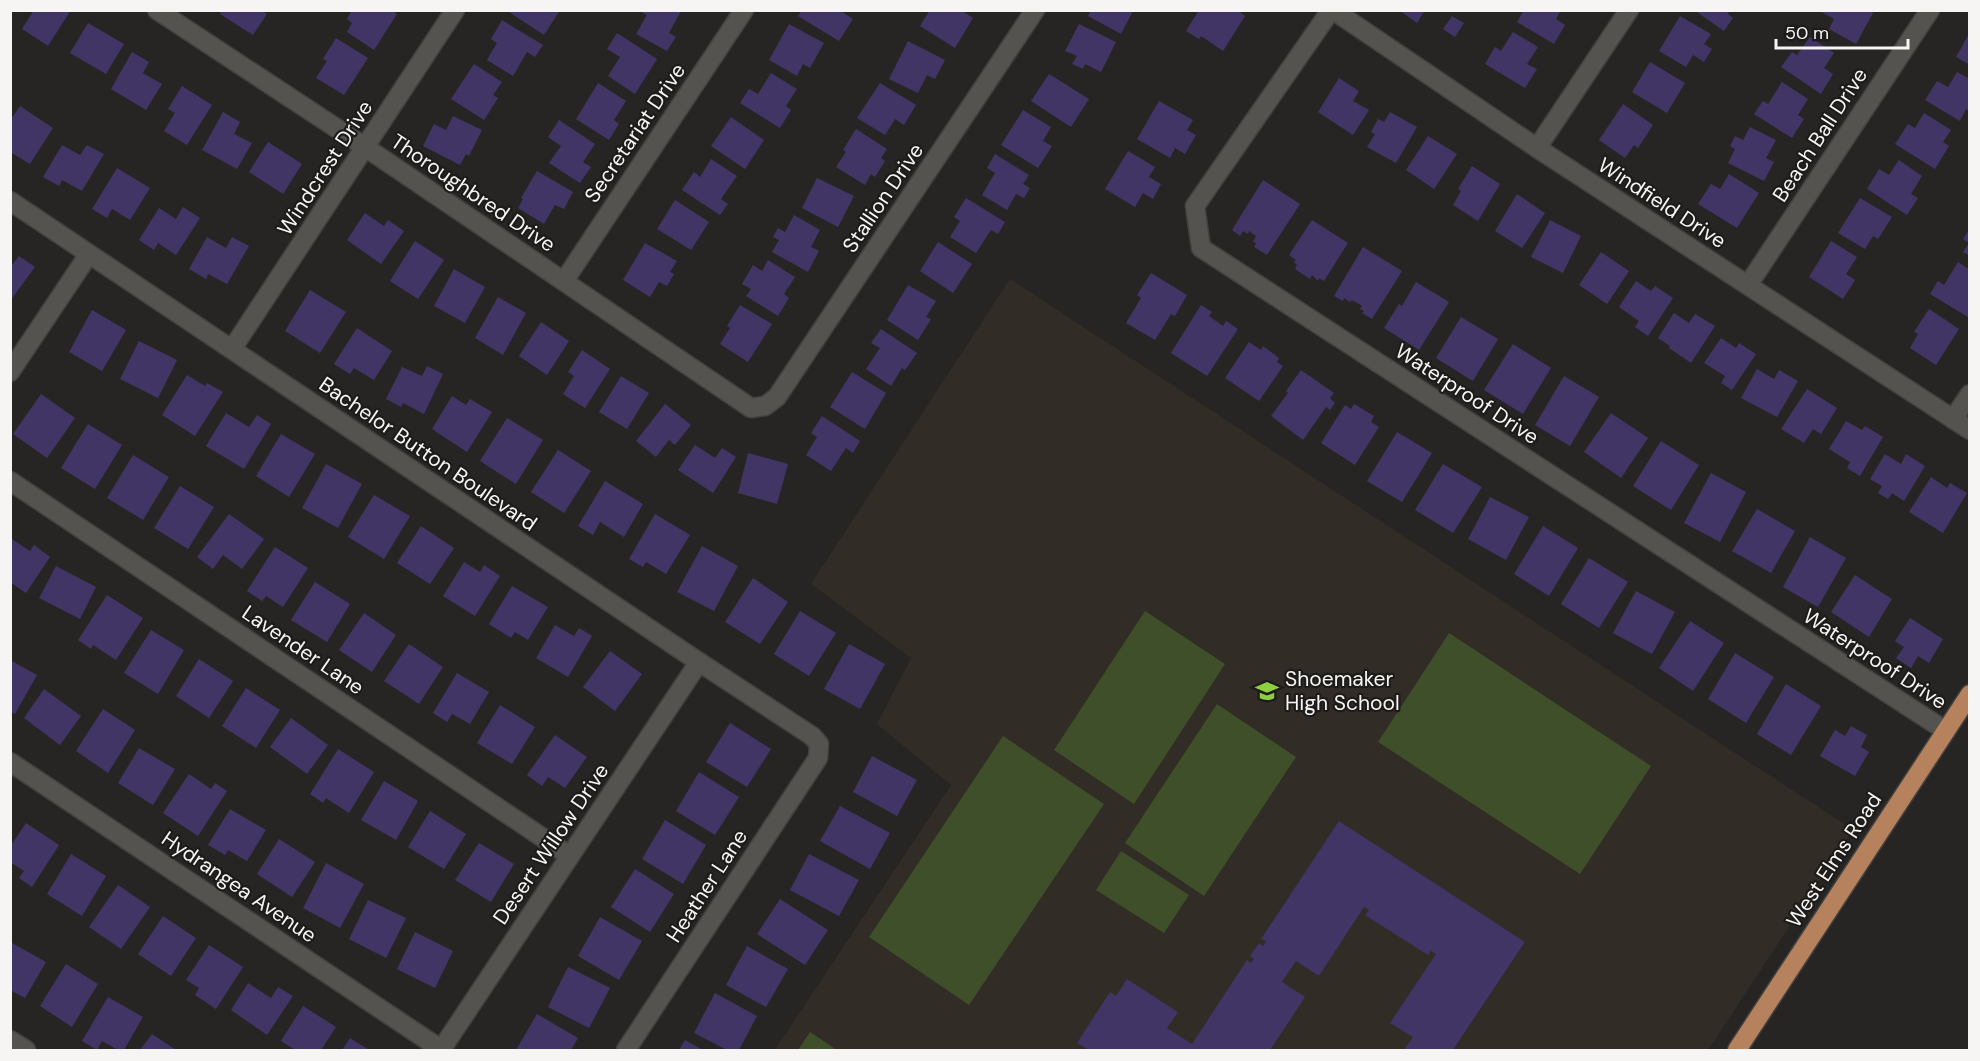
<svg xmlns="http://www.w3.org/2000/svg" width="1980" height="1061" font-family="'DM Sans',sans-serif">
<rect width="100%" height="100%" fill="#272523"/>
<path fill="#312c25" d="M1010,279L1844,824L1854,828L1708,1050H775L951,785L877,724L911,658L811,584Z"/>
<g fill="#3f4f2a">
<path d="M1145,611L1225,664L1134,804L1054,750Z"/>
<path d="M1449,633L1651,766L1580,874L1378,742Z"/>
<path d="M1217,704L1296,757L1204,896L1125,843Z"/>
<path d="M1003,736L1104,804L969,1005L869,937Z"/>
<path d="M1121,851L1189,895L1164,933L1096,890Z"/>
<path d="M810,1032L837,1050H798Z"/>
</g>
<g fill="#413566">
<path d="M34,10H71L48,46L22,29Z"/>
<path d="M222,10H261L267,14L253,35L220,14Z"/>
<path d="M352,10H391L397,14L374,50L347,32L352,23L347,19Z"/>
<path d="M510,10H560L544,35L509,12Z"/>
<path d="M638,10L681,11L669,33L676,37L667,51L636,34L647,15Z"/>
<path d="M802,10H839L853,19L839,41L798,16Z"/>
<path d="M930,10H961L973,18L955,48L920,26Z"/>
<path d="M1091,10H1129L1132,13L1121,34L1088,16Z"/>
<path d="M1199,10H1237L1245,16L1223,51L1201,36L1199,39L1186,31Z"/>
<path d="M1399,10H1425L1417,23Z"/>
<path d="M1524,10H1561L1556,19L1565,25L1554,44L1517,22Z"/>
<path d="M1694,10H1730L1728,14L1733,18L1724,31Z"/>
<path d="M1818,10H1869L1873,13L1856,44L1829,29L1834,19Z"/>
<path d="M1452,16L1464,23L1455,37L1443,29Z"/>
<path d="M1680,16L1711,34L1704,44L1712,49L1704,62L1693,55L1686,67L1659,51Z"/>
<path d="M502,20L543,45L535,57L527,52L513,76L487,60L497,43L491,39Z"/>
<path d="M88,23L124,44L106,74L70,53Z"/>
<path d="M789,24L824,43L810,68L803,64L797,76L769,60Z"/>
<path d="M1079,24L1116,42L1101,72L1085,64L1083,69L1072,64L1077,56L1065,51Z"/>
<path d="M1513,32L1538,47L1527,64L1537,69L1525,88L1485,64L1495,47L1501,51Z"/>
<path d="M1970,32V65L1956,57Z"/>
<path d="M617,33L657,59L635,94L608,76L620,57L607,49Z"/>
<path d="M1810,37L1834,53L1824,68L1833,74L1821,94L1781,67L1792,52L1797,55Z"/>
<path d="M336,38L368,58L344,95L316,78L327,61L323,59Z"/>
<path d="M908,41L945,60L935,79L927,75L918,93L889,79Z"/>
<path d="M132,52L149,62L143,73L162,84L146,110L111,89Z"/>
<path d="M1650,62L1685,83L1667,113L1632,92Z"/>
<path d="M474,64L502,82L493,95L498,98L484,120L451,99Z"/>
<path d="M1957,72L1970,79V112L1966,109L1960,121L1925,100L1937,81L1948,87Z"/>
<path d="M771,73L797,89L786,106L791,110L780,128L740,103L749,89L758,94Z"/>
<path d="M1049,74L1089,99L1071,127L1031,101Z"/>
<path d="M1339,78L1359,91L1353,101L1369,110L1353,135L1318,112Z"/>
<path d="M1782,82L1808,99L1798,115L1804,119L1792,138L1754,114L1763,101L1768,104Z"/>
<path d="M598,83L626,101L614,120L619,124L609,140L576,119Z"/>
<path d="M880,83L916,105L904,125L895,119L885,135L857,118Z"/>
<path d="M182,86L212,105L187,145L164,131L175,113L168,109Z"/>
<path d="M1159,101L1193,120L1187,130L1196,135L1185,154L1175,148L1170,158L1137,139Z"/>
<path d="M1623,104L1653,125L1638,148L1634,145L1625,158L1599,140Z"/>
<path d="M20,106L53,128L30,164L10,152V121Z"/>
<path d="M1023,110L1051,127L1043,141L1052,146L1038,168L1001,145Z"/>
<path d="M223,112L240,122L234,134L252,143L237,169L202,150Z"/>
<path d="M1390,112L1417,127L1396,163L1367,147L1375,134L1371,132L1378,119L1384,122Z"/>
<path d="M1924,113L1951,130L1943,142L1949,146L1935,169L1895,144L1908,124L1915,128Z"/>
<path d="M453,116L482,130L469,156L466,154L460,165L423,146L434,124L446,130Z"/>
<path d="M731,117L764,140L745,169L711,146Z"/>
<path d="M559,120L595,144L583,162L591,167L580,183L549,163L561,146L548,137Z"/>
<path d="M1750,127L1776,140L1766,158L1774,162L1764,181L1728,163L1735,149L1730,146L1735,136L1743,140Z"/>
<path d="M856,129L887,149L881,158L885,161L875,177L871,174L865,185L836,167L846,152L843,150Z"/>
<path d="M1428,136L1457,154L1434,189L1406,170Z"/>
<path d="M268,142L302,164L283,194L249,172Z"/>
<path d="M62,145L80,155L87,145L104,154L82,191L62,180L59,186L43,177Z"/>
<path d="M1128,151L1155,167L1149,177L1161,184L1153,199L1143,193L1135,207L1105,189Z"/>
<path d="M995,154L1029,175L1023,184L1030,188L1024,198L1016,194L1007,210L982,195L995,173L987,168Z"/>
<path d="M711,159L737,176L721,199L728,204L720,215L682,190L694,172L700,177Z"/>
<path d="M1899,160L1922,176L1911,194L1918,198L1907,215L1867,189L1879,169L1889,175Z"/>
<path d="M1472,166L1500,184L1478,221L1453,205L1461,191L1458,189Z"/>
<path d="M117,168L150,188L130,220L112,209L107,218L92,209Z"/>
<path d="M537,171L573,192L564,209L555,205L544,224L518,208L523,199L521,198Z"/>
<path d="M1729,174L1759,193L1737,228L1698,204L1711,184L1720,189Z"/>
<path d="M817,178L854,196L838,227L802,208Z"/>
<path d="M1263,180L1300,204L1267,255L1254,247L1256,243L1253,242L1256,236L1249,231L1248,234L1243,231L1240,236L1232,230Z"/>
<path d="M1517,194L1545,213L1522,248L1495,231Z"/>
<path d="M966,198L1005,222L998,234L991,230L976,253L950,237L960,221L954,217Z"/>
<path d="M1860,198L1892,217L1878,239L1873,236L1865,249L1838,233Z"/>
<path d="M675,200L709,222L691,250L657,229Z"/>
<path d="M183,207L200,218L176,255L158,243L154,250L139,240L159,208L176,219Z"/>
<path d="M365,213L384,226L388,220L404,231L381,264L347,240Z"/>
<path d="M794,215L820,230L811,247L819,251L808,272L772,252L779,240L773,237L778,228L785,232Z"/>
<path d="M1312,220L1348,243L1324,281L1319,278L1318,281L1312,275L1310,279L1295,269L1297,265L1294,262L1296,260L1289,255Z"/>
<path d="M1550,220L1581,236L1563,273L1531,257Z"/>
<path d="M1970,228V256L1963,252L1969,243L1963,239Z"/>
<path d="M207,237L226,248L232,237L249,246L227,284L208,274L206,279L189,269Z"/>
<path d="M415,241L444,260L418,299L390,281Z"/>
<path d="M1831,241L1857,257L1846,274L1855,280L1843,299L1809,277Z"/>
<path d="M938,242L972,264L953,293L920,271Z"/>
<path d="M645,243L677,261L670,272L674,274L667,286L659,282L650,297L623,280Z"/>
<path d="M1363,247L1402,271L1372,319L1362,313L1364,311L1360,309L1362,306L1352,300L1350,302L1344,298L1343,301L1334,296Z"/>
<path d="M1601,252L1629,271L1607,304L1579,285Z"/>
<path d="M19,256L35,267L10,301V264L12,265Z"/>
<path d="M768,260L795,277L784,294L789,298L778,316L746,296L751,289L742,284L753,265L762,271Z"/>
<path d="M1958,262L1970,270V314L1968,317L1930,294L1938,281L1944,285Z"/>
<path d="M454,269L485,287L465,323L434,306Z"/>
<path d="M1151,273L1187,295L1175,316L1171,314L1155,340L1126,323L1141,298L1137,295Z"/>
<path d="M1636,281L1651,291L1655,286L1673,298L1648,336L1635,327L1639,321L1619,307Z"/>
<path d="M1416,282L1449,302L1419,350L1384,328L1399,304L1402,306Z"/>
<path d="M908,285L936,301L926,317L931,319L918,340L887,320Z"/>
<path d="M310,290L346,312L320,353L285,331Z"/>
<path d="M498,297L526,313L503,355L475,338Z"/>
<path d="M740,305L772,324L748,362L720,344L730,328L727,326Z"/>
<path d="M1201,305L1212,312L1209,316L1223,326L1226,321L1238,329L1207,376L1171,353Z"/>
<path d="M1929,309L1959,329L1936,365L1910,348L1918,334L1914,332Z"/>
<path d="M92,310L126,330L102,371L69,352Z"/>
<path d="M1674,313L1689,323L1695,314L1715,326L1691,363L1669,348L1670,346L1658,338Z"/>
<path d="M1461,317L1498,339L1473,381L1436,358Z"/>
<path d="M541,322L569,341L547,375L519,356Z"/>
<path d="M357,328L392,351L374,380L354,368L350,374L334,364Z"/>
<path d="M881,329L917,353L905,370L902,368L891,386L866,369L880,348L871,343Z"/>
<path d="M1721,338L1736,348L1739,343L1756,354L1732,390L1721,383L1725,376L1704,363Z"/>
<path d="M139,341L177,360L158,398L120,379Z"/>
<path d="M1249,342L1261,350L1263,346L1279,358L1277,362L1283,366L1259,401L1225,378Z"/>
<path d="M1513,344L1551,368L1523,414L1484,390Z"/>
<path d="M582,350L610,369L585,408L563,394L574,376L568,372Z"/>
<path d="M427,366L443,374L424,414L403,403L401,407L386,399L402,367L422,376Z"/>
<path d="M1757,369L1774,379L1779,370L1798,381L1777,417L1741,398Z"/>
<path d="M1301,370L1334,393L1330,398L1335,403L1330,410L1326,407L1303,440L1271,416L1288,393L1286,391Z"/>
<path d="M852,372L886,393L865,429L830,407Z"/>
<path d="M187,375L205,386L207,383L223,392L195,436L162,415Z"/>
<path d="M621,376L649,393L627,429L599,412Z"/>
<path d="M1564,376L1599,397L1570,446L1535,425Z"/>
<path d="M1807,389L1837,408L1821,434L1813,429L1804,443L1781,429Z"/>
<path d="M41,394L75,418L47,458L13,434Z"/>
<path d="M452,396L466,405L470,399L492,412L467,452L432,429Z"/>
<path d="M665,404L691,425L675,445L669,440L656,457L636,441Z"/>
<path d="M1354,404L1374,416L1371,422L1379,427L1355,465L1321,443L1345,405L1351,409Z"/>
<path d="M226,413L249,427L257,415L271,424L244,469L206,446Z"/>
<path d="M1611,413L1648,438L1621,478L1584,452Z"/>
<path d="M822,416L860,441L853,453L846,448L831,471L806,455L817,437L811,433Z"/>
<path d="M507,418L543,440L516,484L480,461Z"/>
<path d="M1846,421L1862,430L1865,426L1883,437L1860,476L1847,468L1850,462L1829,449Z"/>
<path d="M88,424L122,445L95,489L61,468Z"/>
<path d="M1397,432L1432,453L1402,502L1367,481Z"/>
<path d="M281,434L315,454L289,497L256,476Z"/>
<path d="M1661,441L1699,465L1671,510L1633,486Z"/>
<path d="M695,445L715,458L722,448L736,457L713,493L678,470Z"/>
<path d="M558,450L591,471L564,513L531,492Z"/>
<path d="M748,453L788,464L777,504L738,493Z"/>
<path d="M1885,454L1901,464L1906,454L1925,466L1904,501L1892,493L1888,499L1878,493L1882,486L1870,479Z"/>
<path d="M133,455L169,477L143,520L107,498Z"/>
<path d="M326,464L362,484L338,528L302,508Z"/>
<path d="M1443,464L1482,487L1453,533L1415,510Z"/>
<path d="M1711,473L1746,492L1720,542L1684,523Z"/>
<path d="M1931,477L1947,488L1950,483L1967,493L1943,533L1909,512Z"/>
<path d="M605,481L643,504L624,537L600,522L593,535L578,526Z"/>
<path d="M180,486L214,507L188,549L154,528Z"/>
<path d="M374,495L410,516L384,559L348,537Z"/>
<path d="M1490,497L1529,517L1506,560L1468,539Z"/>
<path d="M1757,509L1795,531L1771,573L1732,551Z"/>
<path d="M229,514L264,539L242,569L223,555L213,569L197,557Z"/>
<path d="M655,514L690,535L666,574L646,562L643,567L629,559Z"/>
<path d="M421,526L454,548L430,584L397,563Z"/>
<path d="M1543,526L1578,548L1549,596L1514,574Z"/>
<path d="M1810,537L1846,558L1818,607L1783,587Z"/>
<path d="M12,539L30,551L34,545L50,557L26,593L10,582Z"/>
<path d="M702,546L738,566L714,611L677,592Z"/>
<path d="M275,547L308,568L283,607L266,596L262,601L247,591Z"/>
<path d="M1589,558L1628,582L1599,628L1561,604Z"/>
<path d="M464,562L480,572L484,565L500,576L475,616L443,596Z"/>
<path d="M56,566L96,587L80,619L39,598Z"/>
<path d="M1855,575L1892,599L1869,637L1831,612Z"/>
<path d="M753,578L788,602L760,644L725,622Z"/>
<path d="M315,582L350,604L327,642L291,620Z"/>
<path d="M512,586L548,607L528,640L515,632L511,638L489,624Z"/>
<path d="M1636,591L1675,612L1652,654L1613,633Z"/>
<path d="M107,595L143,618L116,660L93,645L91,649L78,640Z"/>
<path d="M800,611L836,633L809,676L774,654Z"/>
<path d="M364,613L396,635L372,672L339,650Z"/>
<path d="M1910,618L1943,639L1929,663L1918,656L1911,668L1896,658L1904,647L1895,641Z"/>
<path d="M1690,621L1724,643L1693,691L1659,668Z"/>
<path d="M555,625L574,636L579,628L592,636L568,677L536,658Z"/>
<path d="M151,630L184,650L158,694L124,673Z"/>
<path d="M409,644L443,667L419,704L384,681Z"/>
<path d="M849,644L885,664L860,709L824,689Z"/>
<path d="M610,651L642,674L615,711L583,687Z"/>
<path d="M1735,653L1774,677L1746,723L1708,699Z"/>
<path d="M199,659L233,681L209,718L176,696Z"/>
<path d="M10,660L37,675L15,714L10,711Z"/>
<path d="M457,673L489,692L470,724L452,714L447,722L433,713Z"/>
<path d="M1786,684L1821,706L1791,755L1757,734Z"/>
<path d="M246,688L280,710L256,748L222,726Z"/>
<path d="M44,689L81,716L60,745L24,718Z"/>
<path d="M500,705L535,727L512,764L477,743Z"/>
<path d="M103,709L135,730L108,773L76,751Z"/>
<path d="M291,718L328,745L307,774L270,747Z"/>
<path d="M730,723L771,749L747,787L706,762Z"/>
<path d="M1851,726L1867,735L1861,747L1869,752L1855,776L1820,756L1835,730L1845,736Z"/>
<path d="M555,735L587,757L565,788L548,777L542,786L527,775Z"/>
<path d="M139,748L175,769L153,805L118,783Z"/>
<path d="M338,749L374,772L349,813L326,798L323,803L310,794Z"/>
<path d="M872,756L917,780L897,816L853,792Z"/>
<path d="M699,772L739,797L715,835L676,811Z"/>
<path d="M189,774L211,789L215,783L227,791L198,836L163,813Z"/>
<path d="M384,781L418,801L396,840L361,820Z"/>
<path d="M840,806L890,833L870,869L820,841Z"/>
<path d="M230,809L266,830L247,861L228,850L225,855L208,845Z"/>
<path d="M430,811L466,834L444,869L408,847Z"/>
<path d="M665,820L706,845L683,884L642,859Z"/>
<path d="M1339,821L1525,942L1453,1050H1404L1413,1037L1390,1023L1436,954L1431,951L1428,955L1365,915L1369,910L1364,907L1319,976L1296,961L1282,982L1305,997L1270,1050H1089L1077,1043L1110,992L1116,996L1127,979L1178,1012L1167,1028L1192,1044L1247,960L1251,963L1254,959L1250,956L1259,943L1263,946L1266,941L1261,939Z"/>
<path d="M26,823L59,845L32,887L19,878L24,871L10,862V847Z"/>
<path d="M279,839L315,862L292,897L257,874Z"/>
<path d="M479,843L514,864L491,902L455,880Z"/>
<path d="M71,854L106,876L82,916L47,894Z"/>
<path d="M809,854L859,880L839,916L790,890Z"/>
<path d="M326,863L364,884L340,928L303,908Z"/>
<path d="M635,869L674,894L650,932L611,907Z"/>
<path d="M118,885L150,907L121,949L89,927Z"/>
<path d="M780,899L828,930L805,965L757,934Z"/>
<path d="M368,900L406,918L386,958L349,939Z"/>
<path d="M163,916L196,938L171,976L138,954Z"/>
<path d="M600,917L642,941L619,980L578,956Z"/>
<path d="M415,932L453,951L435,988L397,969Z"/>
<path d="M12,943L46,962L25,998L10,990V946Z"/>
<path d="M209,945L243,967L216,1009L195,995L199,988L186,980Z"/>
<path d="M747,946L788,969L766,1007L726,985Z"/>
<path d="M66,964L98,984L72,1027L40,1006Z"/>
<path d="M568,967L610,988L589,1028L548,1007Z"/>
<path d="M248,983L271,998L278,987L293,996L267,1035L231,1010Z"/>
<path d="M715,993L757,1016L739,1050H727L694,1033Z"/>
<path d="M108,997L143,1017L124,1050H118L102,1041L97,1050L82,1041Z"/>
<path d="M303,1006L336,1027L321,1050H295L281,1041Z"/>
<path d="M537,1014L578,1038L571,1050H516Z"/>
<path d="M152,1034L176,1050H140Z"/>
<path d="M350,1038L369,1050H342Z"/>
<path d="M685,1040L703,1050H679Z"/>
</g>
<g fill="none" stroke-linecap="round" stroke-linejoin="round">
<g stroke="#43413f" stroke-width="21">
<g id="minor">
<path d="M157,10L365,147L751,408L765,406L777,397L1035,10"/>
<path d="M1331,10L1195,206L1201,248L1946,731"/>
<path d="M1333,10L1537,148L1970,430"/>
<path d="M1537,148L1629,10"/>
<path d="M10,201L699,662L812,736L819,744L818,758L626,1050"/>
<path d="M564,281L744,10"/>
<path d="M1748,285L1930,10"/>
<path d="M232,349L455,10"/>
<path d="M10,372L89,254"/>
<path d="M1953,419L1970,394"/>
<path d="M10,481L570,856"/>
<path d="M10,762L442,1050"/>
<path d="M10,1040L26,1050"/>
<path d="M441,1050L699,662"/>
</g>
</g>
<g stroke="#43413f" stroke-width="21">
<path id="major" d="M1737,1050L1970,694"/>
</g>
<use href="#minor" stroke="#545350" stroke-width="18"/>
<use href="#major" stroke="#b6815d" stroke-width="18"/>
</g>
<defs>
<g id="school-bare" transform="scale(1.8)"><path d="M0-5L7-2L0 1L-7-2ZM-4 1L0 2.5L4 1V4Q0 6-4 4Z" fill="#8ece43" stroke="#1d1c1a" stroke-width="2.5" paint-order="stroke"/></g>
</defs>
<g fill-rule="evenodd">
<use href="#school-bare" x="1267" y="691"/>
</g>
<g text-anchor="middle" stroke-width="4.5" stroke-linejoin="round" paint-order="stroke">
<g font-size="21" fill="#f6f5f3" stroke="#1d1c1a">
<text transform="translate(635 133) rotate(-56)" y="7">Secretariat Drive</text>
<text transform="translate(1820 135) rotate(-57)" y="7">Beach Ball Drive</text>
<text transform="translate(325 168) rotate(-57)" y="7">Windcrest Drive</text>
<text transform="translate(473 193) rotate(34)" y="7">Thoroughbred Drive</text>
<text transform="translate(883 198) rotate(-56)" y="7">Stallion Drive</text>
<text transform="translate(1662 203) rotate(33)" y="7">Windfield Drive</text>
<text transform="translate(1467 394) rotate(33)" y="7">Waterproof Drive</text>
<text transform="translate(428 454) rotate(34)" y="7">Bachelor Button Boulevard</text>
<text transform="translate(303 650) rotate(34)" y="7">Lavender Lane</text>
<text transform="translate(1875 659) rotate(33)" y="7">Waterproof Drive</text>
<text transform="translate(551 844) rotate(-56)" y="7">Desert Willow Drive</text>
<text transform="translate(1834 860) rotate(-57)" y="7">West Elms Road</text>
<text transform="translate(707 886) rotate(-57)" y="7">Heather Lane</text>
<text transform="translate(239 887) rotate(34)" y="7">Hydrangea Avenue</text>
</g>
<g font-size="21" fill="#f6f5f3" stroke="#1d1c1a" text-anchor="start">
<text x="1285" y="686">Shoemaker<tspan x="1285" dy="24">High School</tspan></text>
</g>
</g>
<rect width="1980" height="1061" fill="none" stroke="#f6f5f3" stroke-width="24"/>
<path d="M1776 39v9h132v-9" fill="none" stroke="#f6f5f3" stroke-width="3"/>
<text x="1785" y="39" font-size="18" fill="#f6f5f3" stroke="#1d1c1a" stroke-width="4.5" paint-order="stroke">50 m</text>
</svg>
